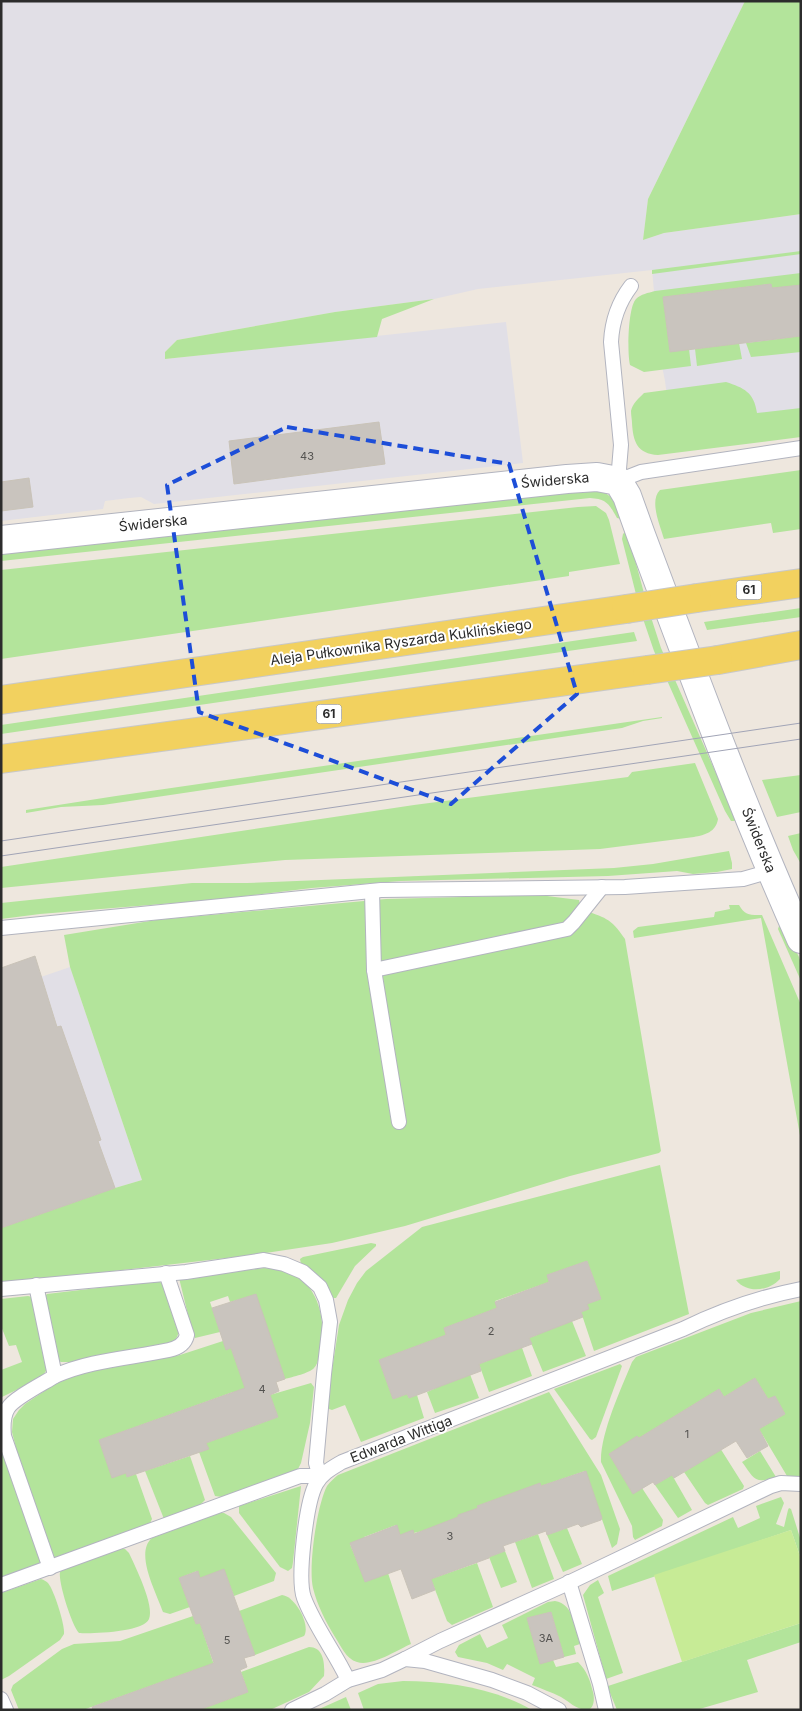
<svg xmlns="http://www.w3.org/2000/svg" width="802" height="1711" font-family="Inter,sans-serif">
<rect width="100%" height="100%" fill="#eee7de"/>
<g fill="#e1dfe6">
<path d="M1,1H745L648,199L643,240L664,233L801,214V427L673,441L665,381L662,366L638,300L654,291L652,270L478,289L434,299L335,312L177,340L165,352V359L506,322L523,463L154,504L141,497L129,498L105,501L103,509L1,521Z"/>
<path d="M70,967L142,1180L115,1188L1,1228V996L43,981L41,977Z"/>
</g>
<g fill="#b3e49b">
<path d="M745,1H801V214L664,233L643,240L648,199Z"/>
<path d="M801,251V254L652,274V270Z"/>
<path d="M801,273V285L772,288L771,284L663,297L670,351L689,349L691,366L644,372L630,365C627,353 628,307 636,299C641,294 648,293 655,291Z"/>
<path d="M434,299L382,319L377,337L165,359V352L177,340L335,312Z"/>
<path d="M801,336V352L751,357L746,343Z"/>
<path d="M739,343L742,359L697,366L695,349Z"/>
<path d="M726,382C744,388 754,392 757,413L801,408V437L658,455C637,454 633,441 632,423C632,420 631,415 631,411C632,404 639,398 644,393Z"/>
<path d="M801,470V529L773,533L771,523L664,539C660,525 649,501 660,490Z"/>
<path d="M538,490L601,491C615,497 619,507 625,520L617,518C609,504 607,499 590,498L1,561V551Z"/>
<path d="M596,506L606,513L609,520L620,564L569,572V576L1,659V570L578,507Z"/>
<path d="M627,530L648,608L661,648L737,821H731L725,811L654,651L640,610L622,539L623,534Z"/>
<path d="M801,608V617L707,630L704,622Z"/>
<path d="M634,632L637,641L1,734V725Z"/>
<path d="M662,717V718L643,721L622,728L103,805L61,807L26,813V810L116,796Z"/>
<path d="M695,763L718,819C716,832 705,835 694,837L600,849L285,860L1,888V867L414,805L628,777L632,772Z"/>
<path d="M801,775V812L777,817L762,780Z"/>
<path d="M801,833V864L793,850L788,836Z"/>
<path d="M729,851L732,863V869L717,872L693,874L677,871L608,876L401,881L312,888L211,900L40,914L1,919V903L192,883H247L614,868L653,864Z"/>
<path d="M539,895L579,900L581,909C605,918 610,917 625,939L661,1151L659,1153L570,1176L405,1226L332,1243L253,1255L1,1284V1228L115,1188L142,1180L70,967L64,935L156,920L386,899Z"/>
<path d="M729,905H739C745,916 751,915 762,915L801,1005V1141L761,918L634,938L633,931L638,927L714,917L715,912L730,909Z"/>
<path d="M782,922L799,957L801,963V981L778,929L780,923Z"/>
<path d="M660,1165L689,1314L594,1351L581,1312L587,1304L601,1299L587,1261L547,1275L549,1282L495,1301L497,1308L444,1328L446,1335L379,1360L393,1399L407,1394L409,1398L417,1395L424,1418L361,1442L345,1405L332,1410L326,1408L339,1325L348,1300L357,1283L366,1271L422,1227Z"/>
<path d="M371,1243L376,1244V1246L355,1266L336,1298H332L320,1278L301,1264L300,1259L303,1257Z"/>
<path d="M264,1268C273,1269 282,1269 291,1273C318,1285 326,1319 321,1346C319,1353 319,1363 314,1368C310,1373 292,1377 285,1379L255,1295L230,1302L228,1296L210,1302L220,1332L195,1338L193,1335L179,1278Z"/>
<path d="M780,1271V1279C769,1291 747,1294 736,1280Z"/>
<path d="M156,1281L160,1282L164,1285L179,1331C177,1339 174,1342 167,1346L71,1362H61L57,1360L44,1297L47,1294Z"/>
<path d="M28,1296L32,1297L48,1368L41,1378L2,1397L1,1370L22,1362L16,1345L9,1346L1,1326V1299Z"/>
<path d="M801,1301V1477L787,1476L759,1429L785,1414L775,1396L768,1399L755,1378L724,1397L719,1389L639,1438L637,1437L609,1454L633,1493L642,1488L663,1520L662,1526L635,1540L633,1537L632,1526L601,1462C600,1434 621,1389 632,1362L636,1357L751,1313Z"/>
<path d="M570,1316L586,1356L543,1372L529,1338L537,1335L535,1328Z"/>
<path d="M223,1341L226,1349L231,1348L247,1393L233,1392L99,1440L112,1477L126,1473L127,1477L136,1474L152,1519L149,1525L57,1559L54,1557L17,1452L12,1432L13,1419L19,1410L25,1404L61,1380L83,1372L180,1355Z"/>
<path d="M520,1342L532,1376L489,1392L479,1364L487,1361L484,1355Z"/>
<path d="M620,1364L622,1366L596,1437L592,1440L590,1439L554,1389Z"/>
<path d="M468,1369L479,1398L435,1413L427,1392L436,1388L434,1381Z"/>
<path d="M311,1383L314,1387L310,1423L301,1463L298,1469L222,1497L215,1496L199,1452L208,1449L206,1443L278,1417L270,1395Z"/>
<path d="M549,1392L601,1475L620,1529L617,1544L612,1548L585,1471L541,1486L540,1484L477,1506L478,1508C454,1519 427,1533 400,1535L396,1525L364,1537L365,1538L350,1544L365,1581L388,1573L411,1644C397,1650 372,1667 357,1662C346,1659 341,1646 335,1637C326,1622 317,1605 313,1588C308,1567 317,1505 327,1486C330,1482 334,1478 338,1475Z"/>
<path d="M715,1440L744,1486L743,1489L708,1505L705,1503L684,1472L704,1460Z"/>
<path d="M1,1444L41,1560L39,1564L1,1581Z"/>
<path d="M760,1451L776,1477C754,1485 754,1478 742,1462Z"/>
<path d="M190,1456L205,1500L199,1506L164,1519L145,1471Z"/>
<path d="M672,1475L692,1510L678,1518L655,1485Z"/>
<path d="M301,1486L293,1562L292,1568L288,1571L280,1567L239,1513V1506Z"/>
<path d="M781,1497L784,1503L776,1524L784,1527L788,1510L789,1508L791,1509L801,1541V1559L791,1530L612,1591L608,1576L733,1517L738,1528L760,1518L756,1506Z"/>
<path d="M218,1513H224L231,1517L276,1573L274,1581L234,1596L224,1570L200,1578L197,1571L179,1578L190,1607L170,1614L163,1612C157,1594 134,1553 152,1538Z"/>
<path d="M567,1528L582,1564L563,1572L547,1535Z"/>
<path d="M538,1534L554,1579L532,1588L515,1542Z"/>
<path d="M120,1549H125L129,1553C135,1566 155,1606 149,1619C144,1632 92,1634 79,1633C72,1626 58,1582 60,1572L63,1569Z"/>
<path d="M505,1551L517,1582L501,1588L489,1557Z"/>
<path d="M477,1563L493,1607L452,1625L447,1621L431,1579Z"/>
<path d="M41,1579C44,1580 46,1581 48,1583C54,1590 65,1625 64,1634L60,1640L9,1676L1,1680V1593Z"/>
<path d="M598,1580L604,1593L598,1597L623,1673L606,1679L583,1595L590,1585Z"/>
<path d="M282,1595C295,1596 311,1625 304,1636L255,1655L239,1611Z"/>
<path d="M555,1601C574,1604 575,1628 580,1644L574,1646L576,1654L564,1657L551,1612L527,1618L540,1663L553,1660L556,1667L578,1662C587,1671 590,1680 593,1692C595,1699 594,1711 585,1710C576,1709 568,1701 561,1697C551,1692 542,1689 532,1685L535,1678L507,1664L503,1670L487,1663L458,1657L455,1652L459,1645L480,1634L487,1648L508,1638L502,1625L548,1602Z"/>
<path d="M193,1616L196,1624L200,1623L215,1668L203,1667L83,1710H19L11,1690L13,1685L62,1649L74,1644L120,1641Z"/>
<path d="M801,1623V1642L747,1660L758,1692L696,1710H617L608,1688V1686Z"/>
<path d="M309,1647C324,1647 325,1664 324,1676L309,1692L270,1710H199L248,1692L241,1672Z"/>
<path d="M403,1681C447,1681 494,1688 532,1710H364L358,1693L378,1684Z"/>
<path d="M346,1697L351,1710H317Z"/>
</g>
<path fill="#c7eb96" d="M791,1530L801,1559V1623L682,1662L654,1575Z"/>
<g fill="#c9c4be" stroke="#c9c3b8">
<path d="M771,284L772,288L801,285V336L670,352L663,297Z"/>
<path d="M379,422L385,464L234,484L229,441Z"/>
<path d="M29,478L33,507L1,511V482Z"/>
<path d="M35,956L57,1027L61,1026L101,1140L98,1141L115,1188L1,1228V968Z"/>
<path d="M587,1261L601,1299L587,1304L589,1309L581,1312L583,1317L529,1338L532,1344L479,1364L481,1371L420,1394L409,1398L407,1394L393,1399L379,1360L446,1335L444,1328L497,1308L495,1302L549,1282L547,1275Z"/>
<path d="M256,1294L285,1379L276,1382L279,1391L270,1395L278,1417L206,1443L209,1449L127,1477L126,1473L112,1478L99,1440L245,1388L231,1348L226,1350L212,1308Z"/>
<path d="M755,1378L768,1399L775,1396L785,1414L759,1429L768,1446L747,1458L736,1441L674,1478L672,1475L655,1485L653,1482L633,1494L609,1454L637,1436L639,1438L719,1389L724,1397Z"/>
<path d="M586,1471L602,1518L601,1520L581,1527L578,1524L547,1535L546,1531L503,1546L505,1551L489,1557V1558L431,1579L435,1590L412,1599L401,1569L365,1582L350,1543L397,1525L400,1535L413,1530L414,1534L458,1517V1515L478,1508L477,1506L540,1483L541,1486Z"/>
<path d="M224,1569L255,1655L244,1658L247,1667L240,1670L248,1692L199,1710H93L92,1707L214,1663L200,1623L196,1624L179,1578L198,1571L200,1578Z"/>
<path d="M551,1612L564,1657L540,1664L527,1618Z"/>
</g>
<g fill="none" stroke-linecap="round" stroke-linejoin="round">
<g stroke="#b2b4bf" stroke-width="16">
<g id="lane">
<path d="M631,286C618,303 612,321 611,342L621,445L618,481L641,472L801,448"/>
<path d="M372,891L374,970L399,1122"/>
<path d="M1,928L381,890L625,887L743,879L771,871"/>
<path d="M374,970L567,929L574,922L602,887"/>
<path d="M36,1285L55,1376C90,1360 132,1358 169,1350C178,1348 185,1344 187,1335L166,1273"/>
<path d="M1,1289L186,1272L264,1260L284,1264L303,1272L320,1287L326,1300L330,1322L324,1374L316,1463L318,1470L321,1476"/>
<path d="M50,1568L4,1436C3,1426 3,1416 8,1408C14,1398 44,1383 55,1376"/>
<path d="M569,1582L600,1684L606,1710"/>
<path d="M1,1585L300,1476H321"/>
<path d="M405,1659L440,1641L564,1585L771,1486L781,1483L801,1484"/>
<path d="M348,1680C335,1652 315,1627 304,1598C297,1579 306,1503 316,1484C322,1473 332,1468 342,1462L683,1329C720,1311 760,1297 801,1289"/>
<path d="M1,1699L6,1710"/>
<path d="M292,1710L325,1694L348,1680L382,1670L405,1659L425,1661L492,1680L527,1693L559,1710"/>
</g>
</g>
<g stroke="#b2b4bf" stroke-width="30">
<path id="street" d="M1,540L567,479L597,477L618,481L627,496L641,535C692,671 742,807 801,939"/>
</g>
<g stroke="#c8c8c8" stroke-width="30">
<g id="primary">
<path d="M697,598L801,583"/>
<path d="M718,660L801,645"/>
<path d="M1,700L626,609"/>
<path d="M1,759L647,670"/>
</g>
</g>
<use href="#lane" stroke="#fff" stroke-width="14"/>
<use href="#street" stroke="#fff" stroke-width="28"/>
<use href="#primary" stroke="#f2d15f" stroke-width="28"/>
<g stroke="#a1a4b6" stroke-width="1">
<path d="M1,841L801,723"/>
<path d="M1,856L801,739"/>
</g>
<g stroke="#c8c8c8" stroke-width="30" stroke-linecap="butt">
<g id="primary-bridge">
<path d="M626,609L697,598"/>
<path d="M647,670L718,660"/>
</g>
</g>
<use href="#primary-bridge" stroke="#f2d15f" stroke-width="28"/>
</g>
<path fill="none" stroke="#1d4ed8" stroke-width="4" stroke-dasharray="10 6" stroke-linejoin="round" d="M287,427L509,464L577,694L451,804L199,712L167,485Z"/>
<g text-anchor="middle" stroke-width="4" stroke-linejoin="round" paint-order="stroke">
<g font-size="11" fill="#535250">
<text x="307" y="460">43</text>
<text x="491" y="1335">2</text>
<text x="262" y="1393">4</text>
<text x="687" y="1438">1</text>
<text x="450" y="1540">3</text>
<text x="546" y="1642">3A</text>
<text x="227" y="1644">5</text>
</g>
<g fill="#fff" stroke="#6b6b6b" stroke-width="1">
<rect x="736.5" y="580.5" width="25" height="19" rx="4"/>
<rect x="316.5" y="704.5" width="25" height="19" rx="4"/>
</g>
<g font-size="12" font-weight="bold" fill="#2c2c2c">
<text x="749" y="594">61</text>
<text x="329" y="718">61</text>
</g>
<g font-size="14" fill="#2c2c2c" stroke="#fff">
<text transform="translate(555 480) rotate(-5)" y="5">Świderska</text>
<text transform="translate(153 523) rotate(-6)" y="5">Świderska</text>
<text transform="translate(401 642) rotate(-8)" y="5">Aleja Pułkownika Ryszarda Kuklińskiego</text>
<text transform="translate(759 840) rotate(68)" y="5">Świderska</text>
<text transform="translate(401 1439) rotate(-21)" y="5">Edwarda Wittiga</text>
</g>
</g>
<rect width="802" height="1711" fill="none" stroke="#2c2c2c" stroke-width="5"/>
</svg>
